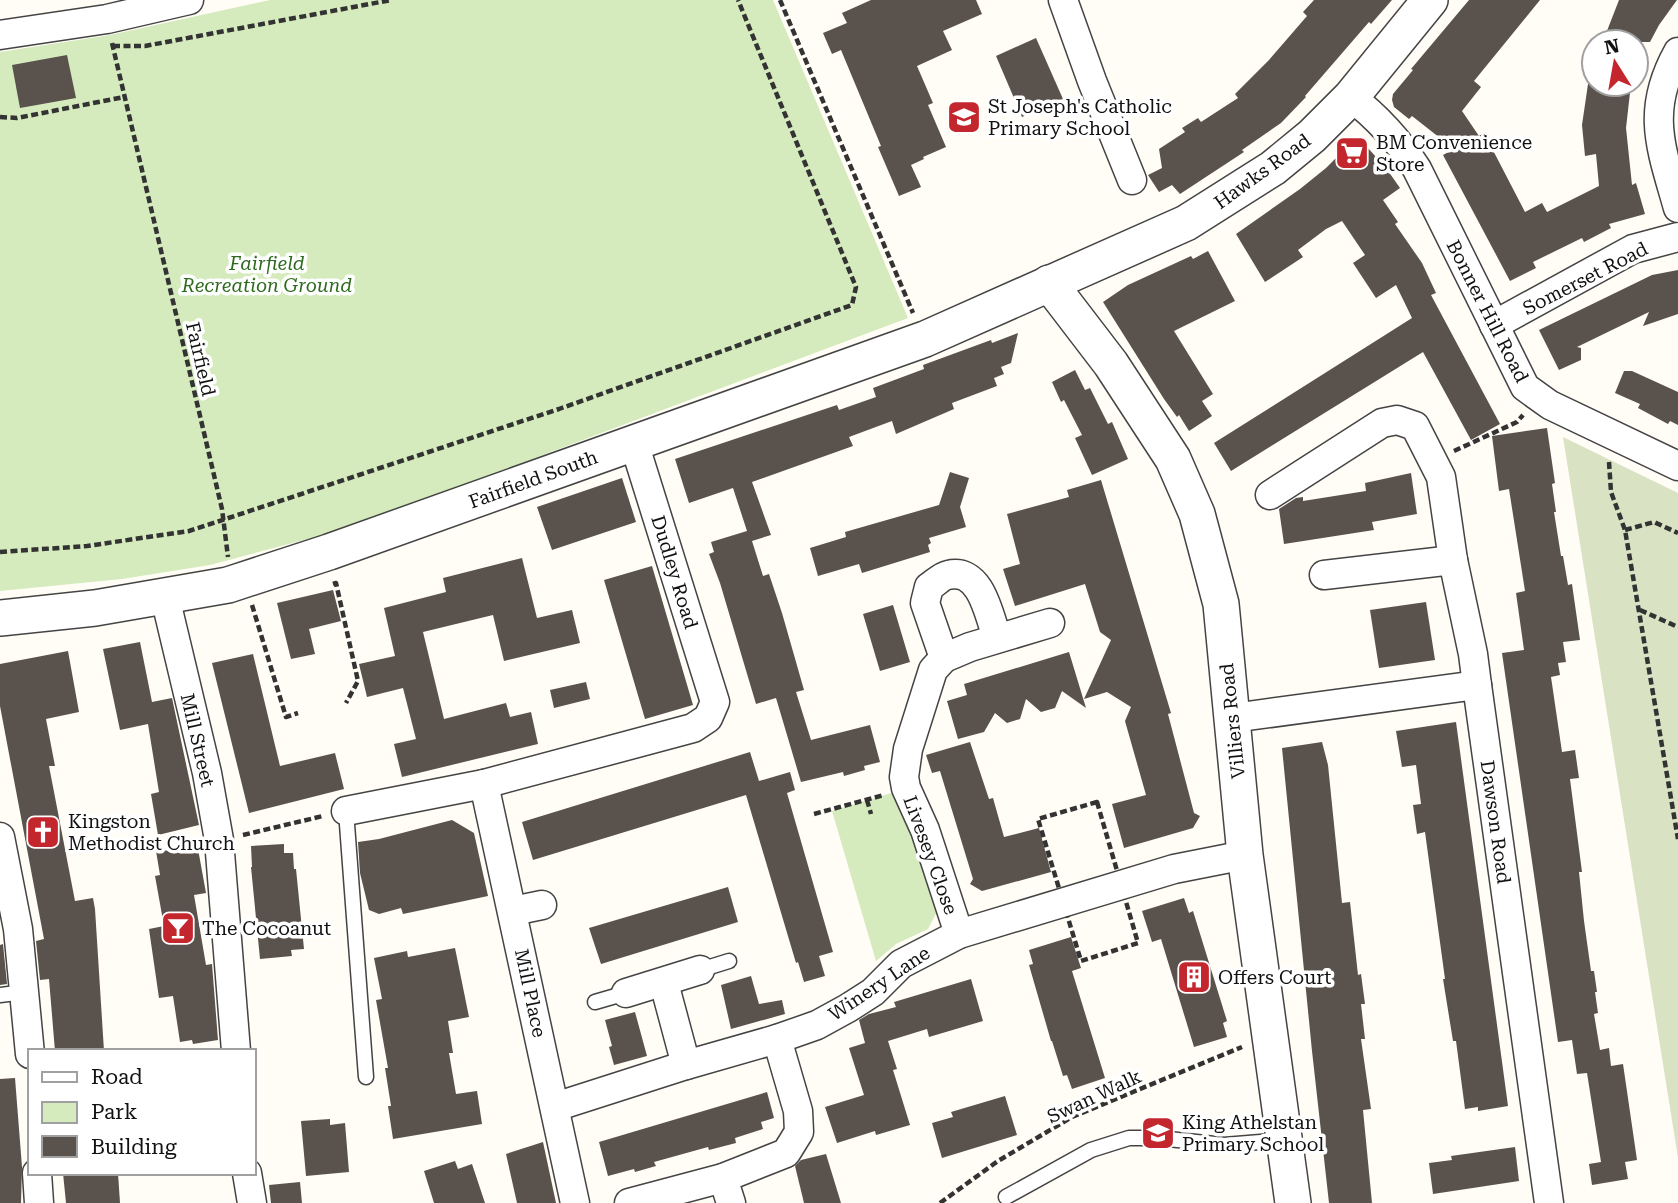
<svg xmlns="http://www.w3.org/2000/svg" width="1678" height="1203" font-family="'Roboto Serif',serif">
<rect width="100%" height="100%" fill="#fffdf5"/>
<g fill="#d5ebbd">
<path d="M270,0H773L908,318L345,529L210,565L122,579L0,591V52L110,35Z"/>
<path d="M898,791L939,908L928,929L896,944L876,961L832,811Z"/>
</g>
<path fill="#d9e3c4" d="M1563,437L1678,493V1158Z"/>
<g fill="#5a524d">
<path d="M871,0H976L982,14L943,31L952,50L917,66L933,103L928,105L946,147L923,157L924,159L911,165L921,187L899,196L878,147L881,146L841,50L832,54L823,33L847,23L842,13Z"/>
<path d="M1314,0H1392L1371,24L1369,22L1305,96L1306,97L1281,123L1242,150L1244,152L1180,194L1172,185L1159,192L1148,175L1162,168L1159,149L1185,132L1182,128L1198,118L1201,122L1238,98L1235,94L1269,60L1307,16L1303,12Z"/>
<path d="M1469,0H1540L1474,81L1481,87L1462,111L1479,136L1484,133L1525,212L1542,203L1547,212L1599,186L1596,154L1585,156L1582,125L1588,84H1631L1626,128L1632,185L1636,183L1645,214L1609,224L1611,228L1584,242L1582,238L1533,262L1536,268L1510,281L1443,155L1454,149L1412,116L1409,119L1394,107L1392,100L1393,94L1413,70L1411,69Z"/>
<path d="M1619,0H1677L1659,25L1650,42H1617L1605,36Z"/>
<path d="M1036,38L1063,99L1022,117L996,56Z"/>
<path d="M67,55L76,98L20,108L12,65Z"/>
<path d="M1347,147H1355L1361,153L1367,147L1386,168L1400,188L1383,200L1398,222L1395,224L1422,263L1436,293L1431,295L1500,424L1471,440L1423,352L1231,471L1214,443L1412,318L1396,285L1376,298L1353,263L1365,255L1342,221L1326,229L1298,250L1303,257L1265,282L1236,234L1300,189L1326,168Z"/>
<path d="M1208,251L1235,301L1174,331L1213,394L1202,401L1212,416L1189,431L1179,415L1177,417L1164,399L1103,302L1128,285L1191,256L1193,259Z"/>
<path d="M1678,270V314L1643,326L1649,312L1577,347L1581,348V360L1559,370L1539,330L1652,275Z"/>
<path d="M1018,333L1011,363L1001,367L1004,374L994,378L997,386L952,403L954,409L896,434L892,421L849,437L853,446L752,482L771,535L752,541L763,576L769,574L782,613L804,690L796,692L811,740L870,725L880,762L864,766L865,770L844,776L843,772L801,782L776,698L756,704L720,583L709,554L714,552L711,542L747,531L733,488L689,503L675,459L837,405L839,410L876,397L873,388L924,369L923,365L991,340L992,343Z"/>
<path d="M1075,370L1085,390L1090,388L1108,424L1112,422L1128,459L1092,475L1075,438L1082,435L1064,400L1061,402L1052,382Z"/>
<path d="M1624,371H1632L1678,392V425L1670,421L1668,424L1638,408L1640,404L1615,393Z"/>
<path d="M1547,428L1555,483L1552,484L1556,512H1554L1561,556H1563L1568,585L1572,584L1580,640L1563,642L1566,662L1558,663L1560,675L1551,677L1562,752L1575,750L1579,778L1570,779L1582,872H1579L1584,921L1591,971H1594L1597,992H1595L1598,1013L1594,1014L1600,1050L1609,1048L1611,1066L1623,1064L1637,1160L1625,1162L1628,1179L1592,1185L1589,1164L1601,1162L1587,1073L1577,1074L1572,1040L1558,1042L1502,653L1524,650L1516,593L1525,591L1509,489L1499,491L1492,436Z"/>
<path d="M950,472L969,478L960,507L966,527L929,538L931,543L928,545L930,552L862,573L859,564L818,576L810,548L846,537L845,532L939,505Z"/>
<path d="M1411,473L1417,514L1372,522L1374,530L1284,544L1279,509L1296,498L1303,497V501L1366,491L1365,483Z"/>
<path d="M622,478L636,522L552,550L537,507Z"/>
<path d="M1101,480L1171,713L1168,714L1194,813L1200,816L1193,828L1124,848L1112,804L1146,795L1125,721L1131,707L1107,692L1084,699L1111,640L1100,632L1085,584L1015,606L1003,569L1020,564L1007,514L1069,497L1067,490Z"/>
<path d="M522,558L537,618L572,610L580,643L504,661L493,615L423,632L444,719L506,703L510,717L531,712L538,744L402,777L394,744L416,739L403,688L367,697L359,664L395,656L384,608L446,592L443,578Z"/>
<path d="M652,566L693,705L645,719L604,580Z"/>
<path d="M333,590L341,621L309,629L315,654L291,659L277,603Z"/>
<path d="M1426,602L1435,660L1379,668L1370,610Z"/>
<path d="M893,605L910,662L880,671L863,614Z"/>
<path d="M140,642L152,702L172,698L199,825L158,835L151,794L159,792L148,724L120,730L103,649Z"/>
<path d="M68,651L79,712L46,719L55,766H49L75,901L93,898L95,909L104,1051H55L49,979L40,980L36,941L44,939L0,706V664Z"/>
<path d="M1069,652L1086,708L1062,691L1055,708L1041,712L1026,699L1020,719L1007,723L995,713L984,732L958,739L947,701L967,695L964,684Z"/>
<path d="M253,654L280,766L335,753L344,789L249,813L212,663Z"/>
<path d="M586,682L590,699L554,708L550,690Z"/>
<path d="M1456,722L1508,1106L1478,1111V1107L1465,1109L1456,1041H1453L1443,979H1445L1425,832L1417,834L1413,805L1421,804L1416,765L1402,767L1396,731Z"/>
<path d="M970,742L989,799L993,798L1004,837L1039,828L1051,872L982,891L970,884L973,879L940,771L932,773L926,755Z"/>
<path d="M1322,742L1328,765L1342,903L1350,902L1358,975L1361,974L1365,1004H1361L1365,1039H1361L1371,1109L1363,1110L1372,1203H1329L1312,1051L1282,748Z"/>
<path d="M750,752L759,781L790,772L795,790L787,793L833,952L819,956L825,976L804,982L798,962L796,963L746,795L533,860L522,822Z"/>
<path d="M452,820L474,833L488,896L403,914L401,908L379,914L369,910L360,873L358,842L379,839Z"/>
<path d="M284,844V853H293L294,869H296L304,949L291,950L292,956L260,959L251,867H252L251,846Z"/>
<path d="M198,849L206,893L194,895L206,965L212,964L218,1040L193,1044L192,1040L180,1042L173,996L159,998L149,929L164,926L155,876L160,875L156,851Z"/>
<path d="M728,887L738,922L601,964L589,928Z"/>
<path d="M1184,898L1189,913L1193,911L1227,1021L1223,1023L1227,1037L1194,1047L1161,939L1152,942L1142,911Z"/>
<path d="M1071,937L1081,968L1072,971L1105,1078L1072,1089L1067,1075L1063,1076L1052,1041H1051L1029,965L1033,964L1029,950Z"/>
<path d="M3,944L7,984L0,985V945Z"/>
<path d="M455,948L469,1017L448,1021L453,1053H449L456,1094L477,1091L482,1124L393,1139L388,1106H391L385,1068H388L376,1000L382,999L374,958L407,951L408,957Z"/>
<path d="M751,976L759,1004L782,1000L785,1014L731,1029L721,985Z"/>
<path d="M971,979L983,1021L929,1037L927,1029L888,1041L897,1069L893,1070L910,1125L876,1135L875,1131L837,1143L825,1107L864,1095L849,1048L865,1043L859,1020L869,1014L896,1007L894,1002Z"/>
<path d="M635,1012L647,1056L614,1065L609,1047L612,1046L605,1020Z"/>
<path d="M15,1078L22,1167L21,1203H0V1079Z"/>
<path d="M767,1092L774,1118L761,1122L763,1129L735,1138L736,1143L709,1150L708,1147L654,1162L656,1166L635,1172L634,1169L608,1176L599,1142Z"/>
<path d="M1005,1096L1017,1135L942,1158L932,1123L953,1117L951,1112Z"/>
<path d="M330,1119V1125L345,1123L349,1172L306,1176L301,1121Z"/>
<path d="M543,1142L556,1203H517L506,1154Z"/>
<path d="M1515,1147L1519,1181L1433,1194L1429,1163L1452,1160L1451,1156Z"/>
<path d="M826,1154L841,1203H804L795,1166L801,1160Z"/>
<path d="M455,1161L458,1169L472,1164L485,1203H434L424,1171Z"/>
<path d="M63,1173H118L120,1203H66Z"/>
<path d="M300,1182L302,1203H271L269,1185Z"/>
</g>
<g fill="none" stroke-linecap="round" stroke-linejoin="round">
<g stroke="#444" stroke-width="17">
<g id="service">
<path d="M346,811L366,1077"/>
<path d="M700,970L729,961"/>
<path d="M0,995L24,992"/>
<path d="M595,1002L626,993"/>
<path d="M1006,1197L1091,1150L1129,1138H1159L1224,1145L1284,1140"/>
</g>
</g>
<g stroke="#444" stroke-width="31">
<g id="minor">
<path d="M1063,0L1092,81L1132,180"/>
<path d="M0,35L107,19L189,0"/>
<path d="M1678,52C1645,111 1661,148 1678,208"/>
<path d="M1351,97C1377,117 1399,141 1417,169L1525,387L1550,405L1678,466"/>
<path d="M1494,325L1633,249L1678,237"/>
<path d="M1270,495L1382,423L1397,420L1415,426L1441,477L1453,560L1473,654L1477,685"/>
<path d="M1324,575L1453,560"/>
<path d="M165,597L207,773L219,840L236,1051"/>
<path d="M944,658L925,603L929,587C935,583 942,576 948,575C981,567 989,615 997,638"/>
<path d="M1233,718L1477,685L1549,1203"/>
<path d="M484,784L575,1203"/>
<path d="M346,811L484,784L693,728L708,718L715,702L634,443"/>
<path d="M0,837L18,929L30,1054"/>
<path d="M513,911L542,905"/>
<path d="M959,934L925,830L906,788L904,777L908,749L933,670L944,658L970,647L1050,623"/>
<path d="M664,983L686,1065"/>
<path d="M626,993L700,970"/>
<path d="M555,1107L686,1065L777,1039L817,1025L848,1008L873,992L901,964L959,934L1174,869L1245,855"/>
<path d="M37,1173L39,1203"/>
<path d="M247,1173L252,1203"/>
<path d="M723,1178L731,1203"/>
<path d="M629,1203L723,1178L786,1153L799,1132L798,1111L777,1039"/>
</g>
</g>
<g stroke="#444" stroke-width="38">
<g id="tertiary">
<path d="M1049,283L1111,364L1173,459L1197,514L1221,604L1245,855L1293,1203"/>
<path d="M0,618L95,608L228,585L329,552L925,339L1186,223L1273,168L1312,136L1351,97L1430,0"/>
</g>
</g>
<g stroke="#333" stroke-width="4.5" stroke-dasharray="7 3.5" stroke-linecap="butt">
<path d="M780,0L913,313"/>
<path d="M112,43L222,509L228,557"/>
<path d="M113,46H145L391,0"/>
<path d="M0,117L17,118L124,97"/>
<path d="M1454,451L1517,422L1523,415"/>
<path d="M1609,462L1611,492L1625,530L1678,839"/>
<path d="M1625,530L1654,522L1678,533"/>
<path d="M0,552L87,546L189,531L559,409L852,305L856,287L738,0"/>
<path d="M333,584L336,583L358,681L346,703"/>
<path d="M252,605L286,717L298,713"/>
<path d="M1640,610L1678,627"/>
<path d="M867,800L871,814"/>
<path d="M1097,802L1138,943L1081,961L1038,819Z"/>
<path d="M814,814L884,795"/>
<path d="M243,835L323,816"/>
<path d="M940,1203L998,1161L1072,1117L1242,1047"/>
</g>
<use href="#service" stroke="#fff" stroke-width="14"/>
<use href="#minor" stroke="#fff" stroke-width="28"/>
<use href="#tertiary" stroke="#fff" stroke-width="35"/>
</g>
<defs>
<g id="school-square" transform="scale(1.75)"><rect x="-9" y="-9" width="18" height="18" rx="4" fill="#c4262e" stroke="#fff"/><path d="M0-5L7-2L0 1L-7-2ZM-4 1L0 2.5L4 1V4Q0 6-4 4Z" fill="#fff"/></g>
<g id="supermarket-square" transform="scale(1.75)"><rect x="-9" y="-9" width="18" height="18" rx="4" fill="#c4262e" stroke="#fff"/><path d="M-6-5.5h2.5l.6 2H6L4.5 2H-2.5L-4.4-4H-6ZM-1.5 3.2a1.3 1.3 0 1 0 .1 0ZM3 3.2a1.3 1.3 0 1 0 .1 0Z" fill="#fff"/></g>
<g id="church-square" transform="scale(1.75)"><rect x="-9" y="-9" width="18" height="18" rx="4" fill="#c4262e" stroke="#fff"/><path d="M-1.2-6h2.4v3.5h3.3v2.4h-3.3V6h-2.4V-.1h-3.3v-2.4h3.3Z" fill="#fff"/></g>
<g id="bar-square" transform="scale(1.75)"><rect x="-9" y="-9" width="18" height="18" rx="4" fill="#c4262e" stroke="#fff"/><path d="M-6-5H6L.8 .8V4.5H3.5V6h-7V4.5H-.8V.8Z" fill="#fff"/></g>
<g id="building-square" transform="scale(1.75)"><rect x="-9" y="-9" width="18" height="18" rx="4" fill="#c4262e" stroke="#fff"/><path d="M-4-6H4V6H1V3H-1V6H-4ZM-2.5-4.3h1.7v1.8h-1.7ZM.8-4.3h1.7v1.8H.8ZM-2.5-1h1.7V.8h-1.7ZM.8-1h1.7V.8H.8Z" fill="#fff"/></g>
</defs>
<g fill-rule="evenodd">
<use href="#school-square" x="964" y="117"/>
<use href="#supermarket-square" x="1352" y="153"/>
<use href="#church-square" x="43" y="832"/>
<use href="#bar-square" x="178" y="928"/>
<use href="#building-square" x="1194" y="977"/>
<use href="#school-square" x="1158" y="1133"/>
</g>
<g text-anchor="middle" stroke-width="7" stroke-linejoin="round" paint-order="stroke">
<g font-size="19" fill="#111" stroke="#fff" text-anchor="start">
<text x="988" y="113">St Joseph's Catholic<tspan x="988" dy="22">Primary School</tspan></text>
<text x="1376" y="149">BM Convenience<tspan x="1376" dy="22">Store</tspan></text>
<text x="68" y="828">Kingston<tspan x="68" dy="22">Methodist Church</tspan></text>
<text x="202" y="935">The Cocoanut</text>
<text x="1218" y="984">Offers Court</text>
<text x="1182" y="1129">King Athelstan<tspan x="1182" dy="22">Primary School</tspan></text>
</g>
<g font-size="19" fill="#111" stroke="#fff">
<text transform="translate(1262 171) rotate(-36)" y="7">Hawks Road</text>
<text transform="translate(1585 278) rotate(-27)" y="7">Somerset Road</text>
<text transform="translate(1488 311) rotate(63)" y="7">Bonner Hill Road</text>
<text transform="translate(201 359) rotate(77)" y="7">Fairfield</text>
<text transform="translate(533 479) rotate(-20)" y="7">Fairfield South</text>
<text transform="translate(675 572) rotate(73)" y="7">Dudley Road</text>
<text transform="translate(1232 721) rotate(-96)" y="7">Villiers Road</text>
<text transform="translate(198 740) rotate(77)" y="7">Mill Street</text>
<text transform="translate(1496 822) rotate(82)" y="7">Dawson Road</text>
<text transform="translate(931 855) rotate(70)" y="7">Livesey Close</text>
<text transform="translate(879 983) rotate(-34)" y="7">Winery Lane</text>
<text transform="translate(531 993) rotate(78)" y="7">Mill Place</text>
<text transform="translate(1094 1096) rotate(-25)" y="7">Swan Walk</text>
</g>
<g font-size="19" font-style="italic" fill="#2f6b1f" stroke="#fff">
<text x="267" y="270">Fairfield<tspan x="267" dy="22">Recreation Ground</tspan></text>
</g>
</g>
<rect x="28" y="1049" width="228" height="126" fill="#ffffff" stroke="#a0a0a0" stroke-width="2"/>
<rect x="42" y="1072" width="35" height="10" fill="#ffffff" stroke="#a0a0a0" stroke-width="2"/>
<text x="91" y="1084" font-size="21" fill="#111111">Road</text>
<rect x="42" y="1102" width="35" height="21" fill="#d5ebbd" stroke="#a0a0a0" stroke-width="2"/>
<text x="91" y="1119" font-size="21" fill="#111111">Park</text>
<rect x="42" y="1136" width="35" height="21" fill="#5a524d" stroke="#a0a0a0" stroke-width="2"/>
<text x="91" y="1154" font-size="21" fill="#111111">Building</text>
<g transform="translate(1615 63) rotate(349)"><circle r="33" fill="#ffffff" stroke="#a0a0a0" stroke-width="2"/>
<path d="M0-5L12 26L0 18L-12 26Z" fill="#c4262e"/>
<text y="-10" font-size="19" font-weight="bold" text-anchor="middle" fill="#111111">N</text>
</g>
</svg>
